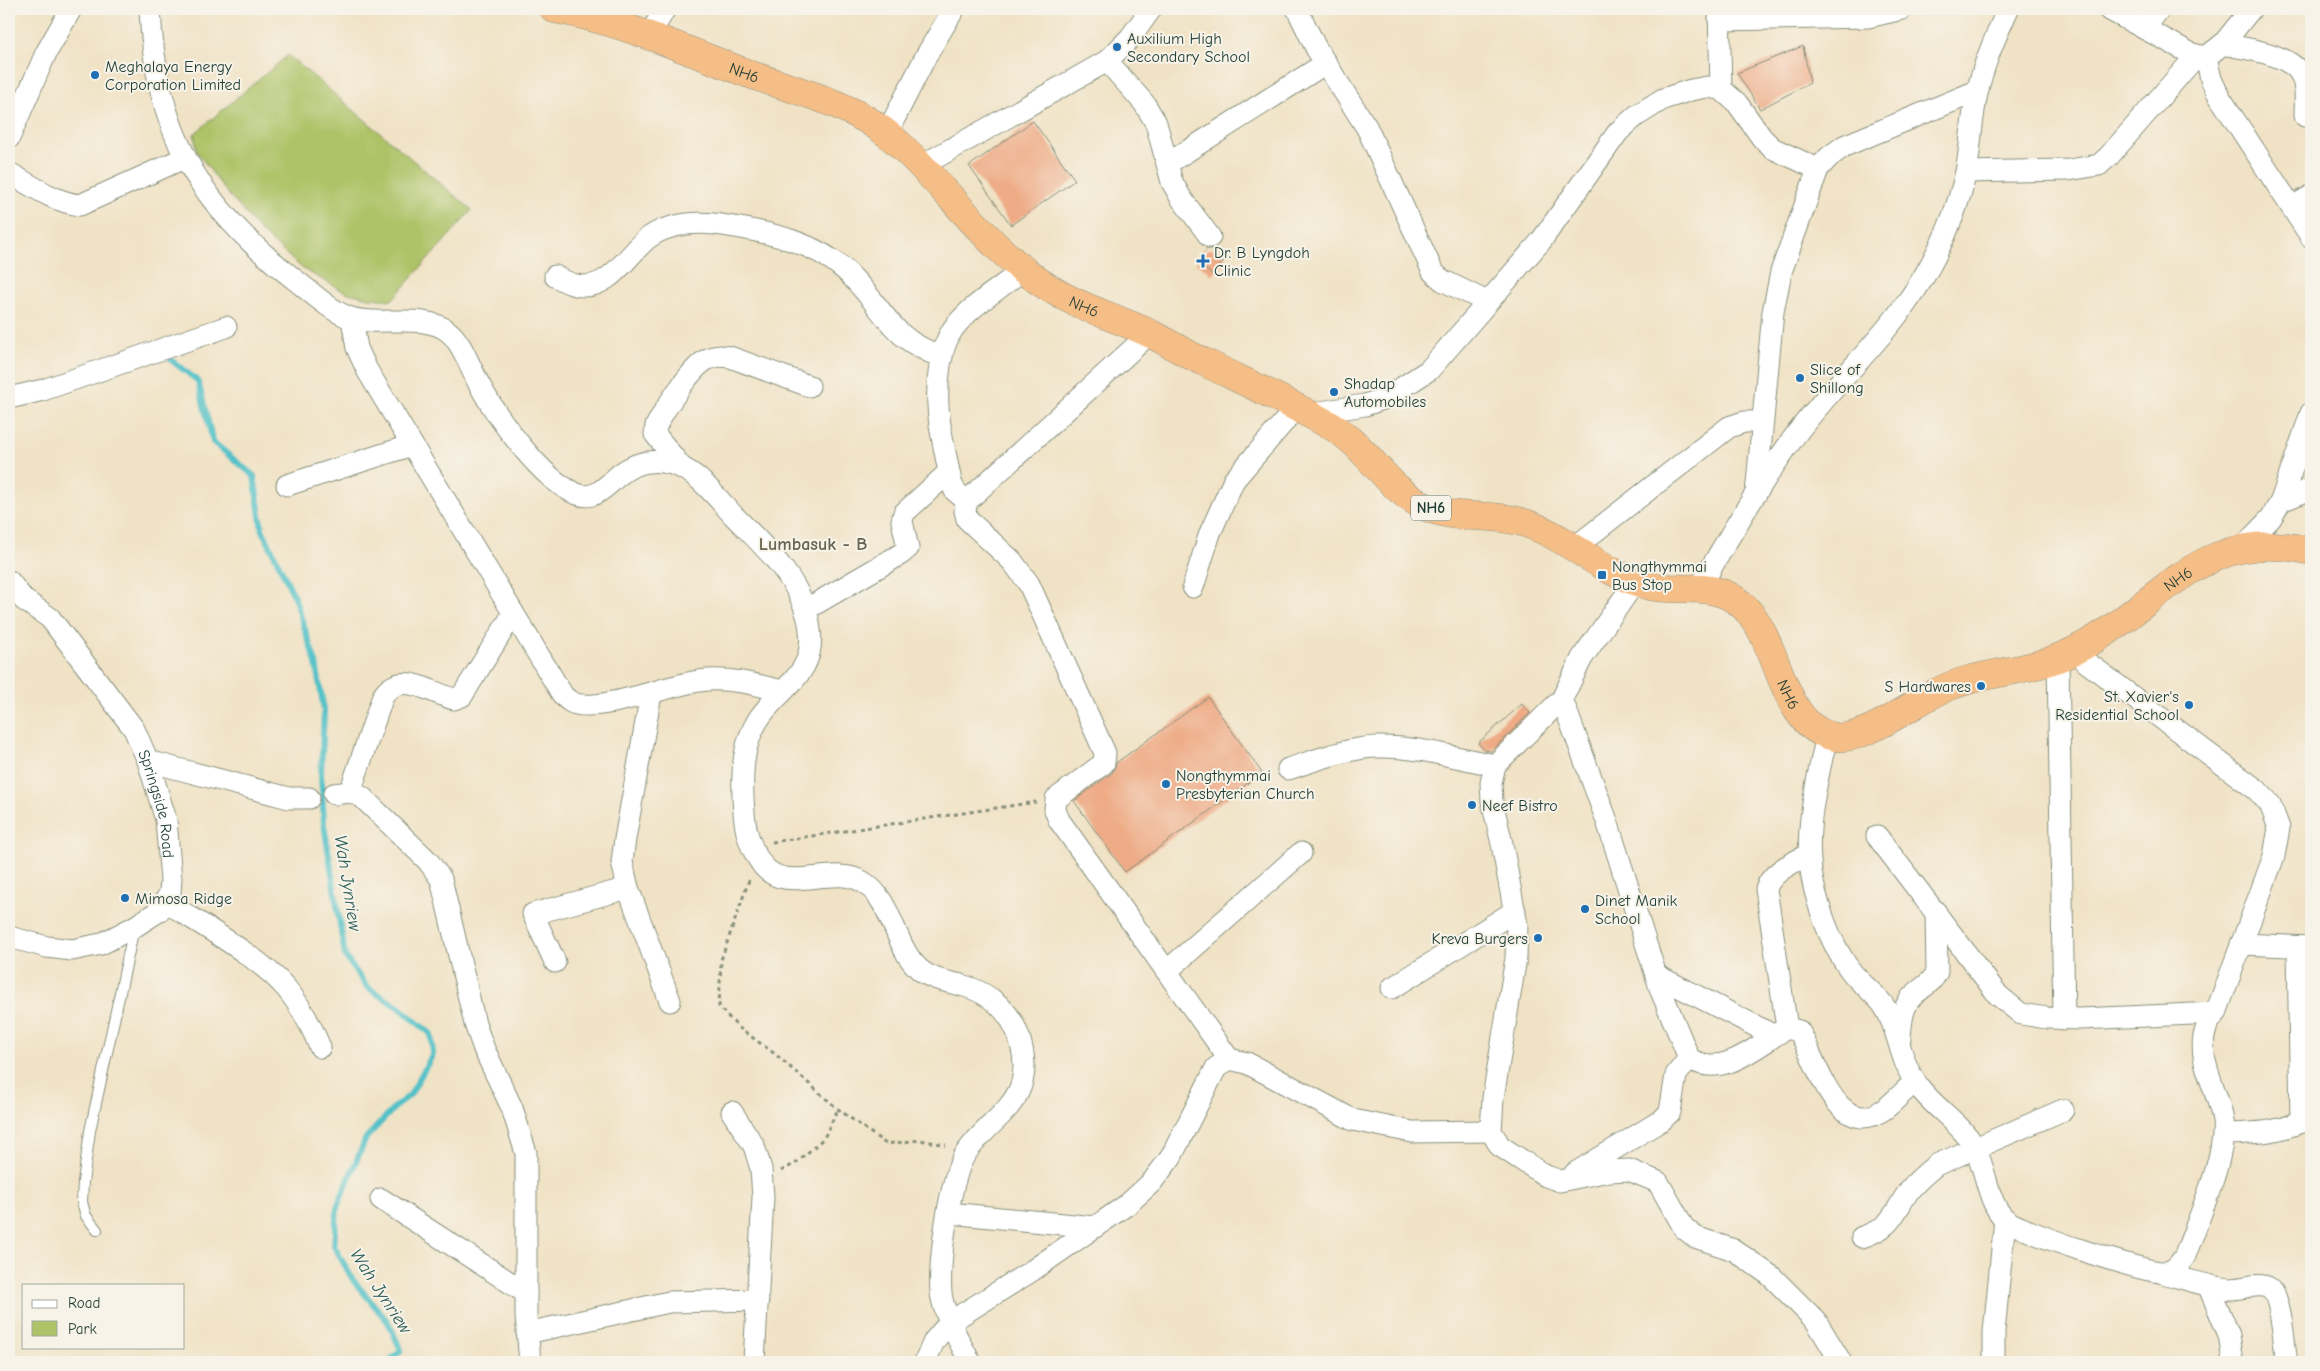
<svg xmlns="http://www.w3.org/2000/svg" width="2320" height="1371" font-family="'Comic Neue',sans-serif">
<rect width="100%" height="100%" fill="#f7f3e8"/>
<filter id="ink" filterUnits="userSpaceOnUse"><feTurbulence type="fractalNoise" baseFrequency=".02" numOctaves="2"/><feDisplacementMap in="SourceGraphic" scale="10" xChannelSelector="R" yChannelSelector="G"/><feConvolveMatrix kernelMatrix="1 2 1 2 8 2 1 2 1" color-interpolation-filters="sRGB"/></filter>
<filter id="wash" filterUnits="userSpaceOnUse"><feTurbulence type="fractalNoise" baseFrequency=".0096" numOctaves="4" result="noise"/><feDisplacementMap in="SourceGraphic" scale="20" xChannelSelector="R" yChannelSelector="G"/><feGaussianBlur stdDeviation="1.12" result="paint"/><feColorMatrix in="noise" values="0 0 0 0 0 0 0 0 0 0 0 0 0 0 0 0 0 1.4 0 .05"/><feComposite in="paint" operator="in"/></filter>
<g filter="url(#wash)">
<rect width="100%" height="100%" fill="#f0e2c5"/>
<path fill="#aec367" stroke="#66804e" d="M288,55L472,210L392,300L369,298L345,292L303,269L261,232L224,189L197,152L194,134Z"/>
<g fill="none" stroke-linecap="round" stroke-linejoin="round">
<path stroke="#53c1c7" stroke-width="6" d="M171,360L198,381L213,442L254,476L262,529L294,596L316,663L324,711L321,774L324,824L345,956L367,987L401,1009L431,1034L433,1054L410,1095L396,1106L366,1138L337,1207L334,1246L353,1280L388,1322L401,1350L389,1362"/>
</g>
<g id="blocks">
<g fill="#eeab86">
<path d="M1803,46L1810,83L1760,109L1737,73Z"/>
<path d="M1033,121L1075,180L1011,225L969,166Z"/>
<path d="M1207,249H1213L1226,258L1213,275L1196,263Z"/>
<path d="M1208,697L1262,773L1125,872L1074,801L1112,773L1117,762Z"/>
<path d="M1522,704L1530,713L1491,751L1484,750L1478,743Z"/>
</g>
</g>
</g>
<g filter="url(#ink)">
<use href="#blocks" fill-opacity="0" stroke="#88907c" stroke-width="1"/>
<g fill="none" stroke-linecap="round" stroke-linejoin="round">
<g stroke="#88907c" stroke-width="12">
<path id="lane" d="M97,1230L86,1216L82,1202L83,1182L90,1131L134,928"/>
</g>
<g stroke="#88907c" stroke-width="23">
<g id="street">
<path d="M150,9C155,131 198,205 294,279C311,292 330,311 351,318C379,327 425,312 449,332C463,344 470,368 479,384C496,416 542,481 577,494C595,501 606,486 619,475C645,454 676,459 700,480C712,491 723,504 734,516C765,547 805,584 810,630C816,676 779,687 758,720C743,744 742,770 743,797C744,822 746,842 761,863C784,897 832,863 863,882C892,900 894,943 916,966C928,979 944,981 961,985C991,993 1013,1012 1021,1044C1036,1103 992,1115 966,1153C950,1175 936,1272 942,1299C947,1321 960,1342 970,1362"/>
<path d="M1297,9L1316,48L1367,128L1433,272L1442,280L1487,302"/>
<path d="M1719,9L1721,89"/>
<path d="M2108,9L2192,54L2206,57L2223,44L2251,9"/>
<path d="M1719,20L1868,17L1902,9"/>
<path d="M2145,29L2159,9"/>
<path d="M649,36L665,9"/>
<path d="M2223,44C2245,49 2292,53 2302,77C2307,88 2305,104 2305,116"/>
<path d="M2206,57L2211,79L2219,96L2311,237"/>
<path d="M1107,61L1144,103L1156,123L1172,182L1181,198L1210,237"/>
<path d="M887,133L927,54L954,9"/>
<path d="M9,138L46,53L71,9"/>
<path d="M1167,164L1326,63"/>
<path d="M921,166L1107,61L1130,38L1151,9"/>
<path d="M1966,172L2069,170L2099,165L2109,156L2197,55"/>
<path d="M9,173C31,185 54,202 80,205L184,158"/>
<path d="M2292,207L2311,196"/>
<path d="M555,276C561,279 569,284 576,285C608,293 627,255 648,238C668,223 699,221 722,225C768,232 820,242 853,278C887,313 891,339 942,357"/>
<path d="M352,319L357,348L367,370L562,694C564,697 568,700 571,702C594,715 671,684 699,681C727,677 754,684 782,691"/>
<path d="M1149,334L967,501L965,511L967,519L1012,561L1029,584L1105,753L1104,763L1056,799L1055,810L1059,820L1229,1059"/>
<path d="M9,398L43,390L226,327"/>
<path d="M1307,414L1365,405L1386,398L1429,370L1541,241L1618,132L1636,116L1663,99L1691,90L1707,87L1721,89L1737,103L1762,138L1772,148L1818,169"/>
<path d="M679,464L655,434L656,426C664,410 692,366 708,359C715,355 722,356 730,357L809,386"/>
<path d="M287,485L412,445"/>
<path d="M1756,494L1773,312L1781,272L1818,169L1829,157L1844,146L1977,91"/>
<path d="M967,501L955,491L951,482C943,439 933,409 940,365C942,353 946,339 953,329C971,305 1001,288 1024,269"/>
<path d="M2281,501L2311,489"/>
<path d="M1575,547L1729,427L1744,422H1762"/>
<path d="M2242,548L2271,518L2281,501L2311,413"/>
<path id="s1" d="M9,581L24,600L50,618L134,729L148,761L166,820L171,879L170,893L159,911L134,927L101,944L72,950L47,947L9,937"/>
<path d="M1635,582L1582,658L1562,699L1495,765L1491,783L1492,801L1502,844L1517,925L1516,958L1493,1098L1491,1131L1500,1146L1546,1176L1560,1181L1609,1171L1629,1170L1658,1182L1684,1228L1695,1237L1734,1250L1771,1276L1816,1321L1841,1362"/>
<path d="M1193,587L1210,533L1234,480L1296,408"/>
<path d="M1700,587C1730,535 1761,482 1797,433C1840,376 1897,328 1931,264C1946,236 1959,204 1966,172C1971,147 1971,120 1977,94C1983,64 1996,36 2008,9"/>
<path d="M805,610L901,554L908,548L902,521L904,513L949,472"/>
<path d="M2058,659L2064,1019"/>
<path d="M651,694L625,839L622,862L628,888L670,1001"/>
<path d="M1562,699L1607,821L1661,991L1689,1058C1722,1081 1760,1043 1787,1028L1799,1031C1817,1061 1837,1144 1886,1108C1896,1100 1905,1090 1915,1082"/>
<path d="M1827,735C1816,787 1801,838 1815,891C1822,918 1834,948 1850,970C1861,985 1877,994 1886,1009C1899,1032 1900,1061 1916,1083C1932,1107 1959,1121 1974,1146C1986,1167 1987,1203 2005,1219C2018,1231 2143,1272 2162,1272C2174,1273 2179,1264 2185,1256C2197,1221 2227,1156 2223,1121C2219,1091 2195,1059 2206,1029C2207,1023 2212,1018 2216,1013L2274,856L2279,828L2270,804L2257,790L2073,652"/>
<path d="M148,761L289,798H309"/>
<path d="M1288,769C1316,760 1347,748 1377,747C1416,746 1456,758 1495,765"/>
<path d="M350,792L383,696C401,669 430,693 454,699L462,696L513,614"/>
<path d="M334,794L350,792L362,797L428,861L441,879L475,1024L484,1049L512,1108L526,1153V1316L530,1362"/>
<path d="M1877,836L1998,995L2021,1014L2047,1018L2080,1019L2216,1013"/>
<path d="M165,901C201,925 258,956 286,988C301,1006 311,1025 320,1047"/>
<path d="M2241,944L2311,947"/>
<path d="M2298,947L2301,1122"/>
<path d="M555,962L533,914L628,888"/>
<path d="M1168,970L1301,853"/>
<path d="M1656,975L1773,1035"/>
<path d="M1392,988L1515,911"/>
<path d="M1787,1028L1766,889C1772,871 1793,863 1809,854"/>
<path d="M1900,1039C1901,1024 1902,1004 1915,994C1924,986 1932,983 1937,972L1936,912"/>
<path d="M732,1112L754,1146L761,1169L763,1197L754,1362"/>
<path d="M2224,1134C2258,1133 2281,1133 2311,1117"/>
<path d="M1575,1173L1662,1120L1670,1112L1676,1075L1689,1058"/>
<path d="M381,1199L526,1293"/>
<path d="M949,1213L1095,1227"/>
<path d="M1862,1237C1891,1228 1893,1215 1908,1192C1916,1181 1926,1173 1936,1165L2063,1110"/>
<path d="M2163,1273C2185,1279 2208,1287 2231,1289C2242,1289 2259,1282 2269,1288C2282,1296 2284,1347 2287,1362"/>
<path d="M2208,1285L2229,1335L2233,1362"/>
<path d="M527,1333L669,1302L758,1300"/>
<path d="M925,1362L934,1341L950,1322L1033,1270L1128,1204L1152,1182L1171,1157L1216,1068L1229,1059L1247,1063L1353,1120L1412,1132L1491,1131"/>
<path d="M1994,1362V1332L2005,1219"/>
</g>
</g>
<g stroke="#88907c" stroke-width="29">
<g id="highway">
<path id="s2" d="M554,9C622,21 685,50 749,74C796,91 851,103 890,136C945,183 984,246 1046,286C1078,307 1115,317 1149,333C1167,342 1185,353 1204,362C1247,383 1291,403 1333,427C1369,448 1386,489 1426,507C1455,520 1488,513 1518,521C1565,533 1600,573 1646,585C1673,593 1701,583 1727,595C1784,621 1772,725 1835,737C1862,742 1912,704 1937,692C1977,671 2024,674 2065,655C2156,615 2196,523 2311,551"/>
</g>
</g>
<g stroke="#88907c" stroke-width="3" stroke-dasharray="4 4" stroke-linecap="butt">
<path d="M772,842L1036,802"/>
<path d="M749,880L721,960L719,1007L738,1027L775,1054L838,1109L886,1144L920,1140L946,1145"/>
<path d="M781,1171L796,1163L824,1138L838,1109"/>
</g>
<use href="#lane" stroke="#fff" stroke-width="10"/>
<use href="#street" stroke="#fff" stroke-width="21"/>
<use href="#highway" stroke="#f6be87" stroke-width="28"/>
</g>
</g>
<g fill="#1f6fb2" stroke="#f7f3e8" stroke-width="2">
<circle cx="1117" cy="47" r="5"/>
<circle cx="95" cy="75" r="5"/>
<path d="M1200.5 253.5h5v5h5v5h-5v5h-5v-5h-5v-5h5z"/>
<circle cx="1800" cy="378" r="5"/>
<circle cx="1334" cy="392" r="5"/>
<rect x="1597" y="570" width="10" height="10" rx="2.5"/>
<circle cx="1981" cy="686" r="5"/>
<circle cx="2189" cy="705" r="5"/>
<circle cx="1166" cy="784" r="5"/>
<circle cx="1472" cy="805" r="5"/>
<circle cx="125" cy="898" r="5"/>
<circle cx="1585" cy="909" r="5"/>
<circle cx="1538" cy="938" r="5"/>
</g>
<g text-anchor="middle" stroke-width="4" stroke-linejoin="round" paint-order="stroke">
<rect fill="#f7f3e8" stroke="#60746a" stroke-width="1" x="1411" y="495.5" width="40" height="25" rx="4"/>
<g font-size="15" font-weight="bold" fill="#1f3d34">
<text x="1431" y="513">NH6</text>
</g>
<g font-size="16" fill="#1f3d34" stroke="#f7f3e8" text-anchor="start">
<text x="1127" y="44">Auxilium High<tspan x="1127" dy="18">Secondary School</tspan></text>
<text x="105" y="72">Meghalaya Energy<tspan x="105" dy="18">Corporation Limited</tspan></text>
<text x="1214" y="258">Dr. B Lyngdoh<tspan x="1214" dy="18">Clinic</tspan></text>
<text x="1810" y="375">Slice of<tspan x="1810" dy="18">Shillong</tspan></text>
<text x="1344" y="389">Shadap<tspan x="1344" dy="18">Automobiles</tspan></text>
<text x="1612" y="572">Nongthymmai<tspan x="1612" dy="18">Bus Stop</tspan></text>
<text x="1971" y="692" text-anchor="end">S Hardwares</text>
<text x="2179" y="702" text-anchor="end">St. Xavier's<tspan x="2179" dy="18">Residential School</tspan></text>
<text x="1176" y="781">Nongthymmai<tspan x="1176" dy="18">Presbyterian Church</tspan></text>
<text x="1482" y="811">Neef Bistro</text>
<text x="135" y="904">Mimosa Ridge</text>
<text x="1595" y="906">Dinet Manik<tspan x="1595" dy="18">School</tspan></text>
<text x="1528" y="944" text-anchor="end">Kreva Burgers</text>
</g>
<g font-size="16" fill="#1f3d34" stroke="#f7f3e8">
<text dy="6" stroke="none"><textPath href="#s2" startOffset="201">NH6</textPath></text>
<text dy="6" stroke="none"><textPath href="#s2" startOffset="621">NH6</textPath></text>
<text dy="6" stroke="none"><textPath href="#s2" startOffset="1909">NH6</textPath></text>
<text dy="6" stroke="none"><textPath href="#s2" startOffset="1460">NH6</textPath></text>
<text dy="6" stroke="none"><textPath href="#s1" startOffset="274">Springside Road</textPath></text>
</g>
<g font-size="18" font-weight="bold" fill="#676451" stroke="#f7f3e8">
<text x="813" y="550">Lumbasuk - B</text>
</g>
<g font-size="18" font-style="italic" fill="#2c5e59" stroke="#f7f3e8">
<text transform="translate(348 883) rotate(81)" y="6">Wah Jynriew</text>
<text transform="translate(381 1291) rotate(57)" y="6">Wah Jynriew</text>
</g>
</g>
<rect width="2320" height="1371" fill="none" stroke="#f7f3e8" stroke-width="30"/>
<rect x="22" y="1284" width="162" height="65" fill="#f7f3e8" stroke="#a1aaa0"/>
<rect x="32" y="1300" width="25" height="8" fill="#ffffff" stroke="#a1aaa0"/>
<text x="68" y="1308" font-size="15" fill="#1f3d34">Road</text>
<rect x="32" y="1321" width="25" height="15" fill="#aec367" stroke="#a1aaa0"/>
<text x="68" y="1334" font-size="15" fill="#1f3d34">Park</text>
</svg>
